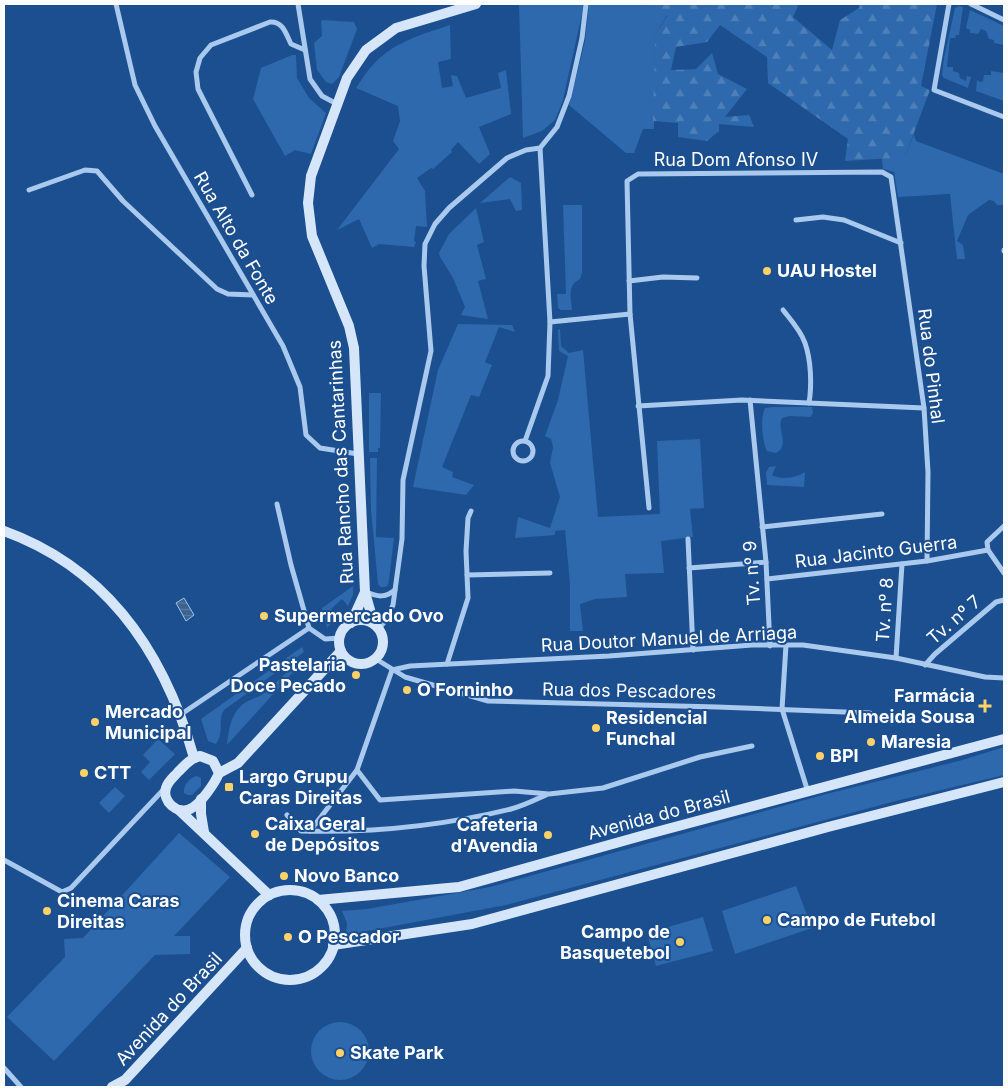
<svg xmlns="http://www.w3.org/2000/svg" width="1008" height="1091" font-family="Inter,sans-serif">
<defs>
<pattern id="forest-firs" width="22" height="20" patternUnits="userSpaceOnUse" patternTransform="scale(1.25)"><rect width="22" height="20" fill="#2e69ad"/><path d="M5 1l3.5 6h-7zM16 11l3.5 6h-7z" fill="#4d80b9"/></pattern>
<pattern id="water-rules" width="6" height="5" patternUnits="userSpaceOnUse" patternTransform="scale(1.25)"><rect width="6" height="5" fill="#3c6290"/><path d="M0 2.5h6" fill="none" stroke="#597aa1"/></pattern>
</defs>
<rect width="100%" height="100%" fill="#1b4f8f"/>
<g fill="#2e69ad">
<path d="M519,4H583L582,14L563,100L555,120L542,131L523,138Z"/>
<path d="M589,4H642L667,15L655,35L654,129H643L634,153H626L569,105L585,41Z"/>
<path d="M959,6L963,7L959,35H956L955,38H950L947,67H953V71L959,73L960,78L966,81L967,76L971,77L968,88L944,78L942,75L944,58L955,8Z"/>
<path d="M970,10L1004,26V45L994,43V40L989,39L986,31L981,29L978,34L970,33V30L966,28Z"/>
<path d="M323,20L354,22L357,29L339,77L332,84L326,82L317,70L314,43L322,36L321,21Z"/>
<path d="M450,25L451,59L438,62L442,88L453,86L451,75L457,76L466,98L501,88L498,73L506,70L511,114L479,127L490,154L479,164L458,142L451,150L452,152L433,169L431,168L417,178L425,191L427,227L416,226L414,241L416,242L414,247L379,244L372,248L359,219L337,230L399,149L393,141L400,121L398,106L356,88C361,81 366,72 372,66C391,43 423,34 450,25Z"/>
<path d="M292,55H296L297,78L309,98L326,113L311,154L295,150L285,156L253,99L261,68Z"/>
<path d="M991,71L1004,73V101L976,91L977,80L980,82L983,81L984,75H991Z"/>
<path d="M914,134L916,141L1004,174V205H997L994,201L989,200L968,215L957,241L963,245L965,259H957L950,194L898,197L894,172L883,169L882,159L906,154Z"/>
<path d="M510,177L521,183L522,210L516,211L510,199L480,203Z"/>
<path d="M563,205H582V273L580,279C567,285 571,297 572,310H561L558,308L557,294H566Z"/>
<path d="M476,208L484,242L477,245L486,279L478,281L488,319L461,315L465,307L453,278L440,257L439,253L449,234Z"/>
<path d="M458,324L512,325L515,332L499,327L485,362L492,365L479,397L471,395L442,467L453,472L452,477L474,485L466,495L413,487L438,370Z"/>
<path d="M560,329L561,346L569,353L583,350L598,517L660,514L657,441L700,439L704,508L690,509L693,537L661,541L664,573L625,574L627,597L595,599L580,604L583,631H570V584L565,530L555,531V535L515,538L518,517L550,528L560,497L550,463L553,447L551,439L545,436L558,400L568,356L559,351L558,330Z"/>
<path d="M369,393H381L380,448H378V452H369Z"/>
<path d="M773,407H812L813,413L811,417L790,416L782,418C776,430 791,444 776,453L767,451C762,440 760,419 765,408Z"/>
<path d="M370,458H377L376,537L394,538L389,580L388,585L385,587H381L378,584L371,510Z"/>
<path d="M776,466L772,475C782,480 796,478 805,472L804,487L767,485L766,473L769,467Z"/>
<path d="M353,586V595L348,606L342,599L332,608L331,614L335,618L327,628L322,608Z"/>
<path d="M302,647L304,652L224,710C217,721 225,731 216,744L208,741L201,719Z"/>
<path d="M301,660H304L227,745C229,728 231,710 248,701C254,698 261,696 266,692C277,681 289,670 301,660Z"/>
<path d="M158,739L175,754L149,780L141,772L150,762L143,755Z"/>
<path d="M1004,747V775L896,801L506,905L346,935L347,923L342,911L367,909L490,887L830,793L959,761Z"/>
<path d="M197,776L201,778V786L192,795H188L184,793C183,785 190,777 197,776Z"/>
<path d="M115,787L125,796L109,813L99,803Z"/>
<path d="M179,833L230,877L174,936H190V954L155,955L54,1061L7,1017L65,957L64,939L83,938Z"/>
<path d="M796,886L812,928L735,954L722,911Z"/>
<path d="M703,917L713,951L656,966L647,933Z"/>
<circle cx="340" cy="1051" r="29"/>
</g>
<path fill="url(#forest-firs)" d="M642,4H796L798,6L793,17L832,50L840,20L859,8L860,4H937L921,86L930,90L906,154L893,158L845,161L848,139L768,83L767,57L720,25L707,42L676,47L671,70L696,69L712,53L718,74L747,89L725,117L749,115L754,127L719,124V131L707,141L678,137V123L653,121L655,35L667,16Z"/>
<path fill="url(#water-rules)" stroke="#9cc4f0" d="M184,598L194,615L186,621L176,603Z"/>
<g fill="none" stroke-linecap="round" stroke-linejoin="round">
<g stroke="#a9c9ee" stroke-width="5">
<path d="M116,4L135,85L155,126L283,346L300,387L306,435L320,448L358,454"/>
<path d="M298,4L310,79L322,96L337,104"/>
<path d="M949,4L934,90L1004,117"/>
<path d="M971,4L1004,20"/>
<path d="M29,190L85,170L97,171L123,201L217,289L228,294L253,295"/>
<path d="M252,195L198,89L196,72L200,58L211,45L270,22C283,21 286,34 291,44L305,50"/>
<path d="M796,220L823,217L844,220L901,243"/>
<path d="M1004,250V251"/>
<path d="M629,281L663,277L697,278"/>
<path d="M783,310C791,320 801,331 805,343C811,360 812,385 809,403"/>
<path d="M550,322L630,314"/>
<path d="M750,400L766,562L770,646"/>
<path d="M638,406L742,400L924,408"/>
<path d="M525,441L548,376L550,322L540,148"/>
<circle cx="523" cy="451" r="10"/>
<path d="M277,504L291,565L309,628L325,639L340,638"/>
<path d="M649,508L630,314L627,181L638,174L882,172L891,177L924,408L928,472L927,561"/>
<path d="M1004,526L987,542L988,550L1004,573"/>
<path d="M762,527L882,514"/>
<path d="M688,539L693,650"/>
<path d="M689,568L766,562"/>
<path d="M467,575L550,573"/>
<path d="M767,579L927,561L988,550"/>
<path d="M366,592C378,597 385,598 395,590"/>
<path d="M379,628L386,620L393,605L402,539L403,480L431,351L424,266L425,244L435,224L449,208L507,158L526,150L540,148L557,127L569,96L582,38L586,4"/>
<path d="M786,645L782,709L808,792"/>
<path d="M896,658L902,564"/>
<path d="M376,659L405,677L488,701L717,707L870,713"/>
<path d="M447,664L468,598L466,551L468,518L471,511"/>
<path d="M925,665L935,654L996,602L1004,600"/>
<path d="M392,670L410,666L609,656L752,645H803L896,658L985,677L1004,678"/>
<path d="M180,715L309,628"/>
<path d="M357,770L380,800L514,791L549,794L603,788L700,757L752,746"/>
<path d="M287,815L301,831C372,833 442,826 511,809C523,806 535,800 546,795"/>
<path d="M310,831L357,770L392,670"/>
<path d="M4,860L62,892L71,888L164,789"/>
<path d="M4,1068L21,1087"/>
</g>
<g stroke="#d6e6fa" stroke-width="10">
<path d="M4,531C109,569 165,654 194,758"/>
<circle cx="361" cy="642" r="22"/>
<path d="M351,623L365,592"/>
<path d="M374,624L365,592L354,348L349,326L312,236L308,203L311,176L347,78L366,50L396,28L476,4"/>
<path d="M200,756L213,761L219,773C215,783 200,805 190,809C177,815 162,801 166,788C168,781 174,777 178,772C185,765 191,758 200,756Z"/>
<path d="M219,773L238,763L341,651"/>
<path d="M201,799V814L204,832"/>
<path d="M179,810L269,895"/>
<circle cx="290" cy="935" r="45"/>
<path d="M318,900L459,887L641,836L1004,739"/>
<path d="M333,945L472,924L828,827L1004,782"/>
<path d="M112,1087L125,1080L247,948"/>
</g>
</g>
<g fill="#ffd166" stroke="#1b4f8f" stroke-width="2">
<circle cx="767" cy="271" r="5"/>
<circle cx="264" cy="616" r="5"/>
<circle cx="356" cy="675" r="5"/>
<circle cx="407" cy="690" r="5"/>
<path d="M982.5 698.5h5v5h5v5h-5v5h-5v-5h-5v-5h5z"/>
<circle cx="95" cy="722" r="5"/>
<circle cx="596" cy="728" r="5"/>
<circle cx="871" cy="742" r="5"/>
<circle cx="820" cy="756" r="5"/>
<circle cx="84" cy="773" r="5"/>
<rect x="224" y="782" width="10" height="10" rx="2.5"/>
<circle cx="255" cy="834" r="5"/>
<circle cx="548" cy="835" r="5"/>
<circle cx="284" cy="876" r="5"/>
<circle cx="47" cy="911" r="5"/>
<circle cx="767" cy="920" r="5"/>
<circle cx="288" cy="937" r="5"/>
<circle cx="680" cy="942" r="5"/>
<circle cx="340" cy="1053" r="5"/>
</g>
<g text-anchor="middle" stroke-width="4" stroke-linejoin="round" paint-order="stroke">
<g font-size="18" fill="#fff" stroke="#1b4f8f">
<text x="736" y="166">Rua Dom Afonso IV</text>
<text transform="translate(236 238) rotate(60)" y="6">Rua Alto da Fonte</text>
<text transform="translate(931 366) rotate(83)" y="6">Rua do Pinhal</text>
<text transform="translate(341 462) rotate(-93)" y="6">Rua Rancho das Cantarinhas</text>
<text transform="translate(876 552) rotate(-7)" y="6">Rua Jacinto Guerra</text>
<text transform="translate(752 573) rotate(-94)" y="6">Tv. nº 9</text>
<text transform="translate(885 610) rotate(-86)" y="6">Tv. nº 8</text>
<text transform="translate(954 620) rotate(-41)" y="6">Tv. nº 7</text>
<text transform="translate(669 639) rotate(-3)" y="6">Rua Doutor Manuel de Arriaga</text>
<text transform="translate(629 691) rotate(1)" y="6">Rua dos Pescadores</text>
<text transform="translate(659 815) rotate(-15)" y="6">Avenida do Brasil</text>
<text transform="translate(169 1009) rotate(-47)" y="6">Avenida do Brasil</text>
</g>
<g font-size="18" font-weight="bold" fill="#fff" stroke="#1b4f8f" text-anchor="start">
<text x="777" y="277">UAU Hostel</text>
<text x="274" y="622">Supermercado Ovo</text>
<text x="346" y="671" text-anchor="end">Pastelaria<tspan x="346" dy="21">Doce Pecado</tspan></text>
<text x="417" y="696">O Forninho</text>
<text x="975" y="702" text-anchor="end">Farmácia<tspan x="975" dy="21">Almeida Sousa</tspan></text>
<text x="105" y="718">Mercado<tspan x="105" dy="21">Municipal</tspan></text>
<text x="606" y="724">Residencial<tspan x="606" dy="21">Funchal</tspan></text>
<text x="881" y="748">Maresia</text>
<text x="830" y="762">BPI</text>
<text x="94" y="779">CTT</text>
<text x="239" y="783">Largo Grupu<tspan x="239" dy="21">Caras Direitas</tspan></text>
<text x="265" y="830">Caixa Geral<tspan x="265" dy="21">de Depósitos</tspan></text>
<text x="538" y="831" text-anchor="end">Cafeteria<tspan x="538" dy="21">d'Avendia</tspan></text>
<text x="294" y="882">Novo Banco</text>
<text x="57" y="907">Cinema Caras<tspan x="57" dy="21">Direitas</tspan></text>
<text x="777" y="926">Campo de Futebol</text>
<text x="670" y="938" text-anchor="end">Campo de<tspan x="670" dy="21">Basquetebol</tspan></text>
<text x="298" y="943">O Pescador</text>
<text x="350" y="1059">Skate Park</text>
</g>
</g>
<rect width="1008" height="1091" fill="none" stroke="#ffffff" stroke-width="10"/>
</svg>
